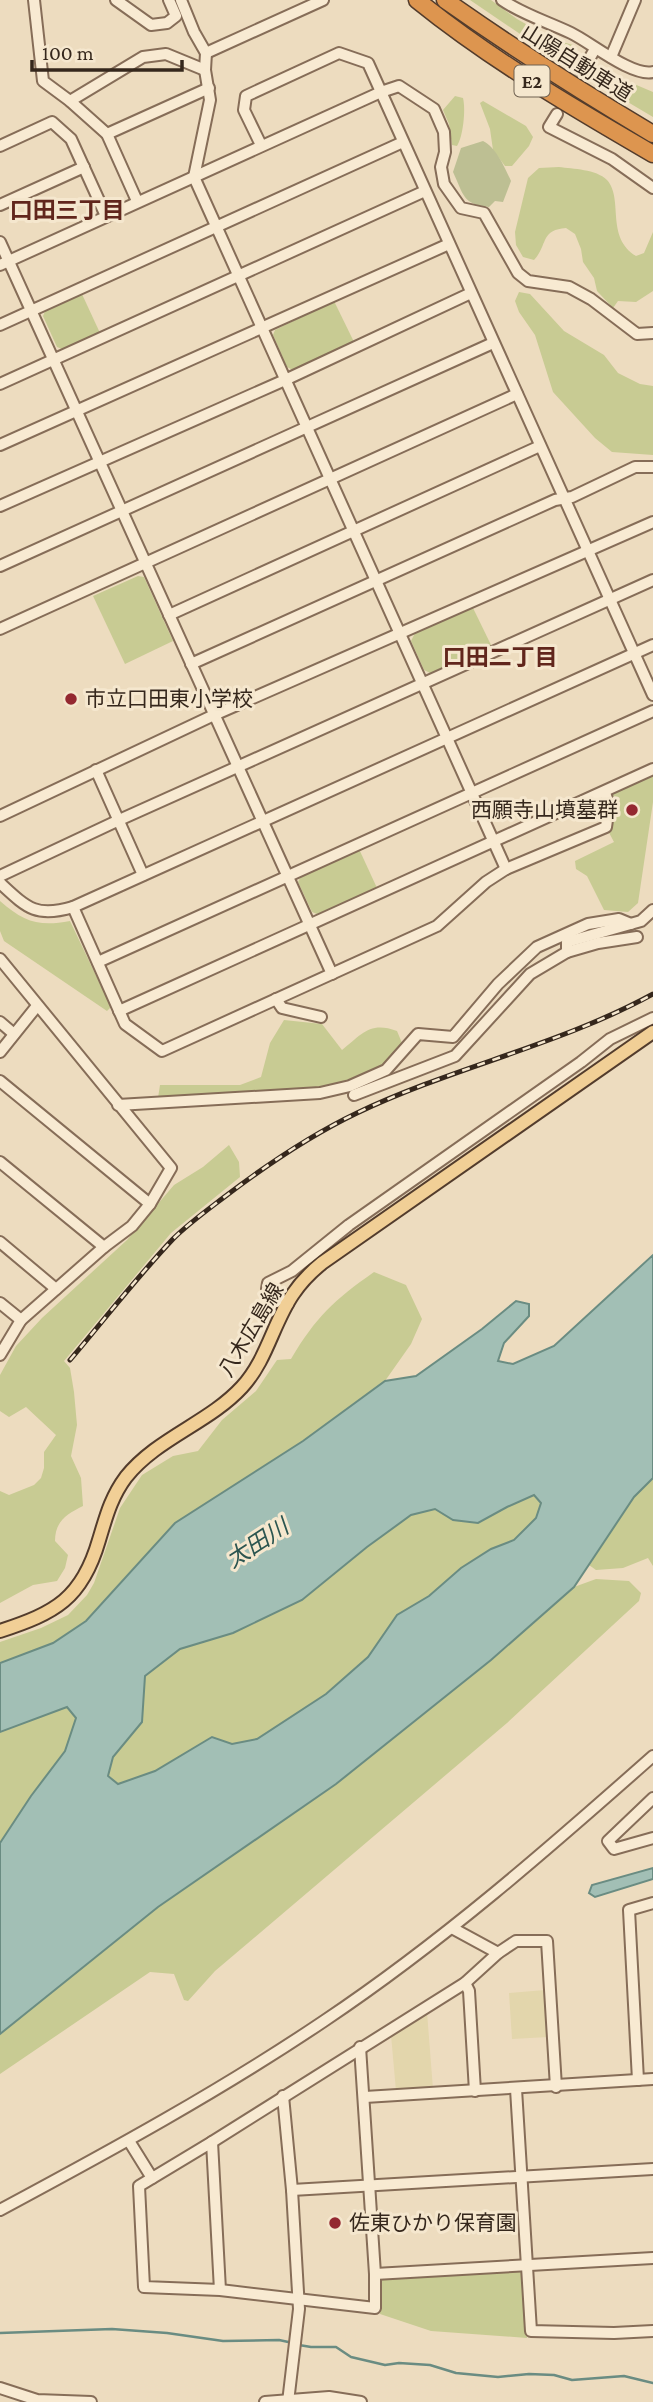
<svg xmlns="http://www.w3.org/2000/svg" width="653" height="2402" font-family="'Crimson Pro','Noto Sans JP',serif">
<rect width="100%" height="100%" fill="#eddcbf"/>
<g fill="#e3d6ac">
<path d="M545,1990L548,2037L512,2039L509,1993Z"/>
<path d="M427,2012L433,2089L396,2091L391,2035Z"/>
</g>
<g fill="#c8cb93">
<path d="M470,0H491L517,19L552,39L573,45L582,62L653,92V117L567,66Z"/>
<path d="M455,96L463,98C466,110 463,137 457,146L452,145L449,124L443,110Z"/>
<path d="M483,101L526,126L533,137L529,146L512,166H505L493,150L490,129L480,103Z"/>
<path d="M559,167C573,169 596,169 607,180C624,199 605,237 636,256L644,253L653,232V291L636,302L618,301L613,308L597,291L594,278L583,262L581,249L575,234L566,228C540,230 548,245 534,260L523,257L516,245L515,232L528,178L539,168Z"/>
<path d="M81,292L100,333L62,349L57,347L43,316L46,309Z"/>
<path d="M519,292L530,294L564,331L604,355L618,373L640,384L653,386V455L612,452L595,438L553,392L535,335L519,312L515,301Z"/>
<path d="M334,301L354,342L293,370L287,367L273,335L275,330Z"/>
<path d="M138,576L144,577L173,641L125,664L93,596Z"/>
<path d="M473,608L492,647L432,674L424,670L411,641L415,633Z"/>
<path d="M653,769V802L638,903L628,912L604,910L587,876L576,869L575,861L614,842L606,827L605,792Z"/>
<path d="M359,849L377,888L317,914L312,912L298,882L301,876Z"/>
<path d="M0,901C24,922 39,927 70,921L111,1007L107,1011L4,941L0,931Z"/>
<path d="M284,1020L322,1024L342,1050C362,1034 370,1021 397,1031L402,1043C395,1050 388,1062 380,1067C329,1098 219,1095 158,1098L160,1085H240L261,1077L270,1043Z"/>
<path d="M229,1145L239,1162L240,1177L171,1233L64,1361L70,1368L74,1392L77,1425L71,1456L81,1478L83,1506C67,1514 55,1521 55,1541L68,1555L65,1568L57,1581L33,1585L0,1603V1491L9,1495L34,1485L41,1478L44,1468V1452L56,1435L26,1407L9,1417L0,1411V1375L16,1346L42,1318L127,1240L174,1185L203,1167Z"/>
<path d="M374,1272L406,1285L422,1319L411,1344L385,1381L135,1566L86,1621L53,1643L0,1663V1642L41,1628L68,1615L87,1595L94,1583L120,1508L142,1475L173,1456L198,1451L222,1420L256,1391L277,1360L291,1359C316,1317 334,1300 374,1272Z"/>
<path d="M653,1478V1566L648,1558L623,1568L596,1570L589,1565L634,1497Z"/>
<path d="M534,1495L541,1502L536,1518L514,1540L491,1549L461,1568L429,1596L397,1615L368,1657L326,1694L257,1739L232,1744L212,1737L155,1771L118,1784L108,1776L113,1757L142,1722L145,1676L180,1649L233,1633L411,1515L435,1509L453,1520L507,1507Z"/>
<path d="M596,1579L629,1581L641,1593L639,1601L507,1723L215,1971L188,2001L184,2000L174,1974L150,1972L0,2074V2034L158,1907L336,1784L491,1660L574,1587Z"/>
<path d="M67,1707L76,1718L65,1751L31,1796L0,1843V1732Z"/>
<path d="M518,2270L521,2273L527,2338L431,2331L380,2314L379,2282L383,2279Z"/>
</g>
<path fill="#bdbf93" d="M483,141C496,147 505,168 511,181L503,202L495,201L489,207C462,204 464,195 453,172L461,148Z"/>
<g fill="#a2bfb5" stroke="#6a8c82" stroke-width="2" fill-rule="evenodd">
<path d="M653,1255V1478L634,1497L574,1587L491,1660L336,1784L158,1907L0,2034V1843L31,1796L65,1751L76,1718L67,1707L0,1732V1663L53,1643L86,1621L175,1523L303,1441L385,1381L416,1376L482,1329L516,1301L529,1304V1316L504,1343L498,1361L513,1364L554,1346ZM534,1495L541,1503L536,1518L514,1540L491,1549L461,1568L429,1596L397,1615L368,1657L326,1694L257,1739L232,1744L212,1737L155,1771L118,1784L108,1776L113,1757L142,1722L145,1676L180,1649L233,1633L302,1600L367,1547L411,1515L435,1509L453,1520L478,1523L507,1507Z"/>
<path d="M653,1868V1879L595,1897L589,1893L592,1885Z"/>
</g>
<g fill="none" stroke-linecap="round" stroke-linejoin="round">
<g stroke="#6a8c82" stroke-width="2.5">
<path d="M0,2333L112,2329L167,2333L223,2341L279,2340L293,2343"/>
<path d="M299,2345L311,2347H336L351,2357L385,2365L399,2363L430,2365L456,2373L498,2377L529,2374L554,2375L572,2380L624,2376L653,2383"/>
</g>
<path stroke="#c8b89e" stroke-width="10" stroke-dasharray="10 5" stroke-linecap="butt" d="M562,105L588,61"/>
<g stroke="#866d58" stroke-width="14">
<g id="minor">
<path d="M34,0L43,81L70,101L107,134L137,201"/>
<path d="M116,0L151,25L167,23L176,16L169,0"/>
<path d="M181,0L194,32L206,53L205,70L210,100L194,177L506,869"/>
<path d="M502,0C522,14 548,22 571,33C590,42 632,77 653,72"/>
<path d="M206,53L323,0"/>
<path d="M611,57L635,0"/>
<path d="M588,61L595,49"/>
<path d="M70,101L143,57L166,54L205,70"/>
<path d="M557,114L549,127L612,159L653,188"/>
<path d="M107,134L209,88"/>
<path d="M261,145L244,110L246,96L339,53L368,63L653,695"/>
<path d="M0,146L52,122L71,139L106,216"/>
<path d="M0,205L84,167"/>
<path d="M0,242L332,974"/>
<path d="M0,265L381,92L399,86L434,109L444,132L445,152L441,167L444,184L461,208L484,213L518,273L528,281L569,287L591,299L637,334L653,333"/>
<path d="M0,325L403,142"/>
<path d="M0,384L425,191"/>
<path d="M0,445L449,244"/>
<path d="M0,506L285,380L471,293"/>
<path d="M0,566L493,343"/>
<path d="M169,615L540,446"/>
<path d="M0,629L517,394"/>
<path d="M191,664L555,500L572,497L635,467H653"/>
<path d="M96,770L143,875"/>
<path d="M0,816L214,715L653,522"/>
<path d="M0,876L117,821L653,580"/>
<path d="M0,883C27,908 36,918 73,907L653,645"/>
<path d="M73,907L125,1024L162,1051L437,926L486,882L506,869L606,827L609,806L605,792"/>
<path d="M567,952L598,943L637,937"/>
<path d="M0,959L171,1168L150,1204L132,1226L104,1247L21,1320L0,1355"/>
<path d="M98,962L653,711"/>
<path d="M276,999L282,1008L321,1017"/>
<path d="M119,1011L653,769"/>
<path d="M0,1022L14,1034"/>
<path d="M0,1052L37,1006"/>
<path d="M0,1081L150,1204"/>
<path d="M354,1095L455,1056L530,974L567,952V942L641,921L653,910"/>
<path d="M118,1105L320,1093L350,1086L386,1070L418,1034L453,1037L498,984L537,947L588,924L619,919L631,924"/>
<path d="M0,1162L104,1247"/>
<path d="M0,1242L56,1289"/>
<path d="M0,1303L21,1320"/>
<path d="M288,1304L271,1294L267,1289L268,1283L292,1271L349,1225L581,1062L610,1039L653,1018"/>
<path d="M653,1798L608,1841L614,1849L653,1838"/>
<path d="M452,1928L498,1953"/>
<path d="M465,1983L469,1991L475,2091"/>
<path d="M638,2080L629,1910L653,1903"/>
<path d="M516,2089L531,2331L614,2333L653,2331"/>
<path d="M283,2096L292,2190L299,2309L288,2402"/>
<path d="M365,2097L653,2079"/>
<path d="M129,2141L152,2178"/>
<path d="M212,2142L465,1983L498,1953L516,1941H547L556,2087"/>
<path d="M292,2190L653,2169"/>
<path d="M0,2210C110,2151 220,2091 324,2021C442,1942 548,1849 653,1756"/>
<path d="M375,2274L653,2258"/>
<path d="M220,2290L212,2142L139,2186L144,2287L220,2290L375,2308V2274L360,2047"/>
<path d="M0,2388L37,2400L91,2402"/>
<path d="M265,2402L329,2397L361,2402"/>
</g>
</g>
<g stroke="#533c2c" stroke-width="16">
<path id="major" d="M0,1631C55,1613 82,1599 99,1540C106,1517 111,1497 126,1477C157,1438 209,1423 242,1387C267,1360 273,1323 293,1294C301,1282 311,1272 322,1263L653,1032"/>
</g>
<g stroke="#533c2c" stroke-width="19">
<g id="highway">
<path d="M417,0C490,59 572,107 653,154"/>
<path d="M445,0C513,48 582,92 653,134"/>
</g>
</g>
<use href="#minor" stroke="#f8ead2" stroke-width="10"/>
<use href="#major" stroke="#f1cf96" stroke-width="12"/>
<use href="#highway" stroke="#dd954f" stroke-width="16"/>
<g stroke="#35271c" stroke-width="5">
<path id="rail" d="M70,1360C104,1320 137,1277 173,1239C188,1224 206,1211 223,1198C265,1166 309,1136 357,1113C453,1067 560,1045 653,994"/>
</g>
<use href="#rail" stroke="#f5e7ce" stroke-width="2.5" stroke-dasharray="8" stroke-linecap="butt"/>
</g>
<g fill="#942830" stroke="#f5e7ce" stroke-width="2.5">
<circle cx="71" cy="699" r="7"/>
<circle cx="632" cy="810" r="7"/>
<circle cx="335" cy="2223" r="7"/>
</g>
<g text-anchor="middle" stroke-width="6" stroke-linejoin="round" paint-order="stroke">
<rect fill="#f5e7ce" stroke="#6f6151" stroke-width="2" x="514.5" y="65.5" width="35" height="31" rx="5"/>
<g font-size="19" font-weight="bold" fill="#35271c">
<text x="532" y="88">E2</text>
</g>
<g font-size="21" fill="#35271c" stroke="#f5e7ce">
<text transform="translate(577 63) rotate(32)" y="7">山陽自動車道</text>
<text transform="translate(251 1330) rotate(-59)" y="7">八木広島線</text>
</g>
<g font-size="21" fill="#35271c" stroke="#f5e7ce" text-anchor="start">
<text x="85" y="706">市立口田東小学校</text>
<text x="618" y="817" text-anchor="end">西願寺山墳墓群</text>
<text x="349" y="2230">佐東ひかり保育園</text>
</g>
<g font-size="23" font-weight="bold" fill="#61261c" stroke="#f5e7ce">
<text x="67" y="218">口田三丁目</text>
<text x="500" y="665">口田二丁目</text>
</g>
<g font-size="23" font-style="italic" fill="#2b5550" stroke="#f5e7ce">
<text transform="translate(257 1543) rotate(-33)" y="8">太田川</text>
</g>
</g>
<path d="M32 60v10h150v-10" fill="none" stroke="#35271c" stroke-width="3.5"/>
<text x="42" y="60" font-size="21" fill="#35271c" stroke="#f5e7ce" stroke-width="5" paint-order="stroke">100 m</text>
</svg>
